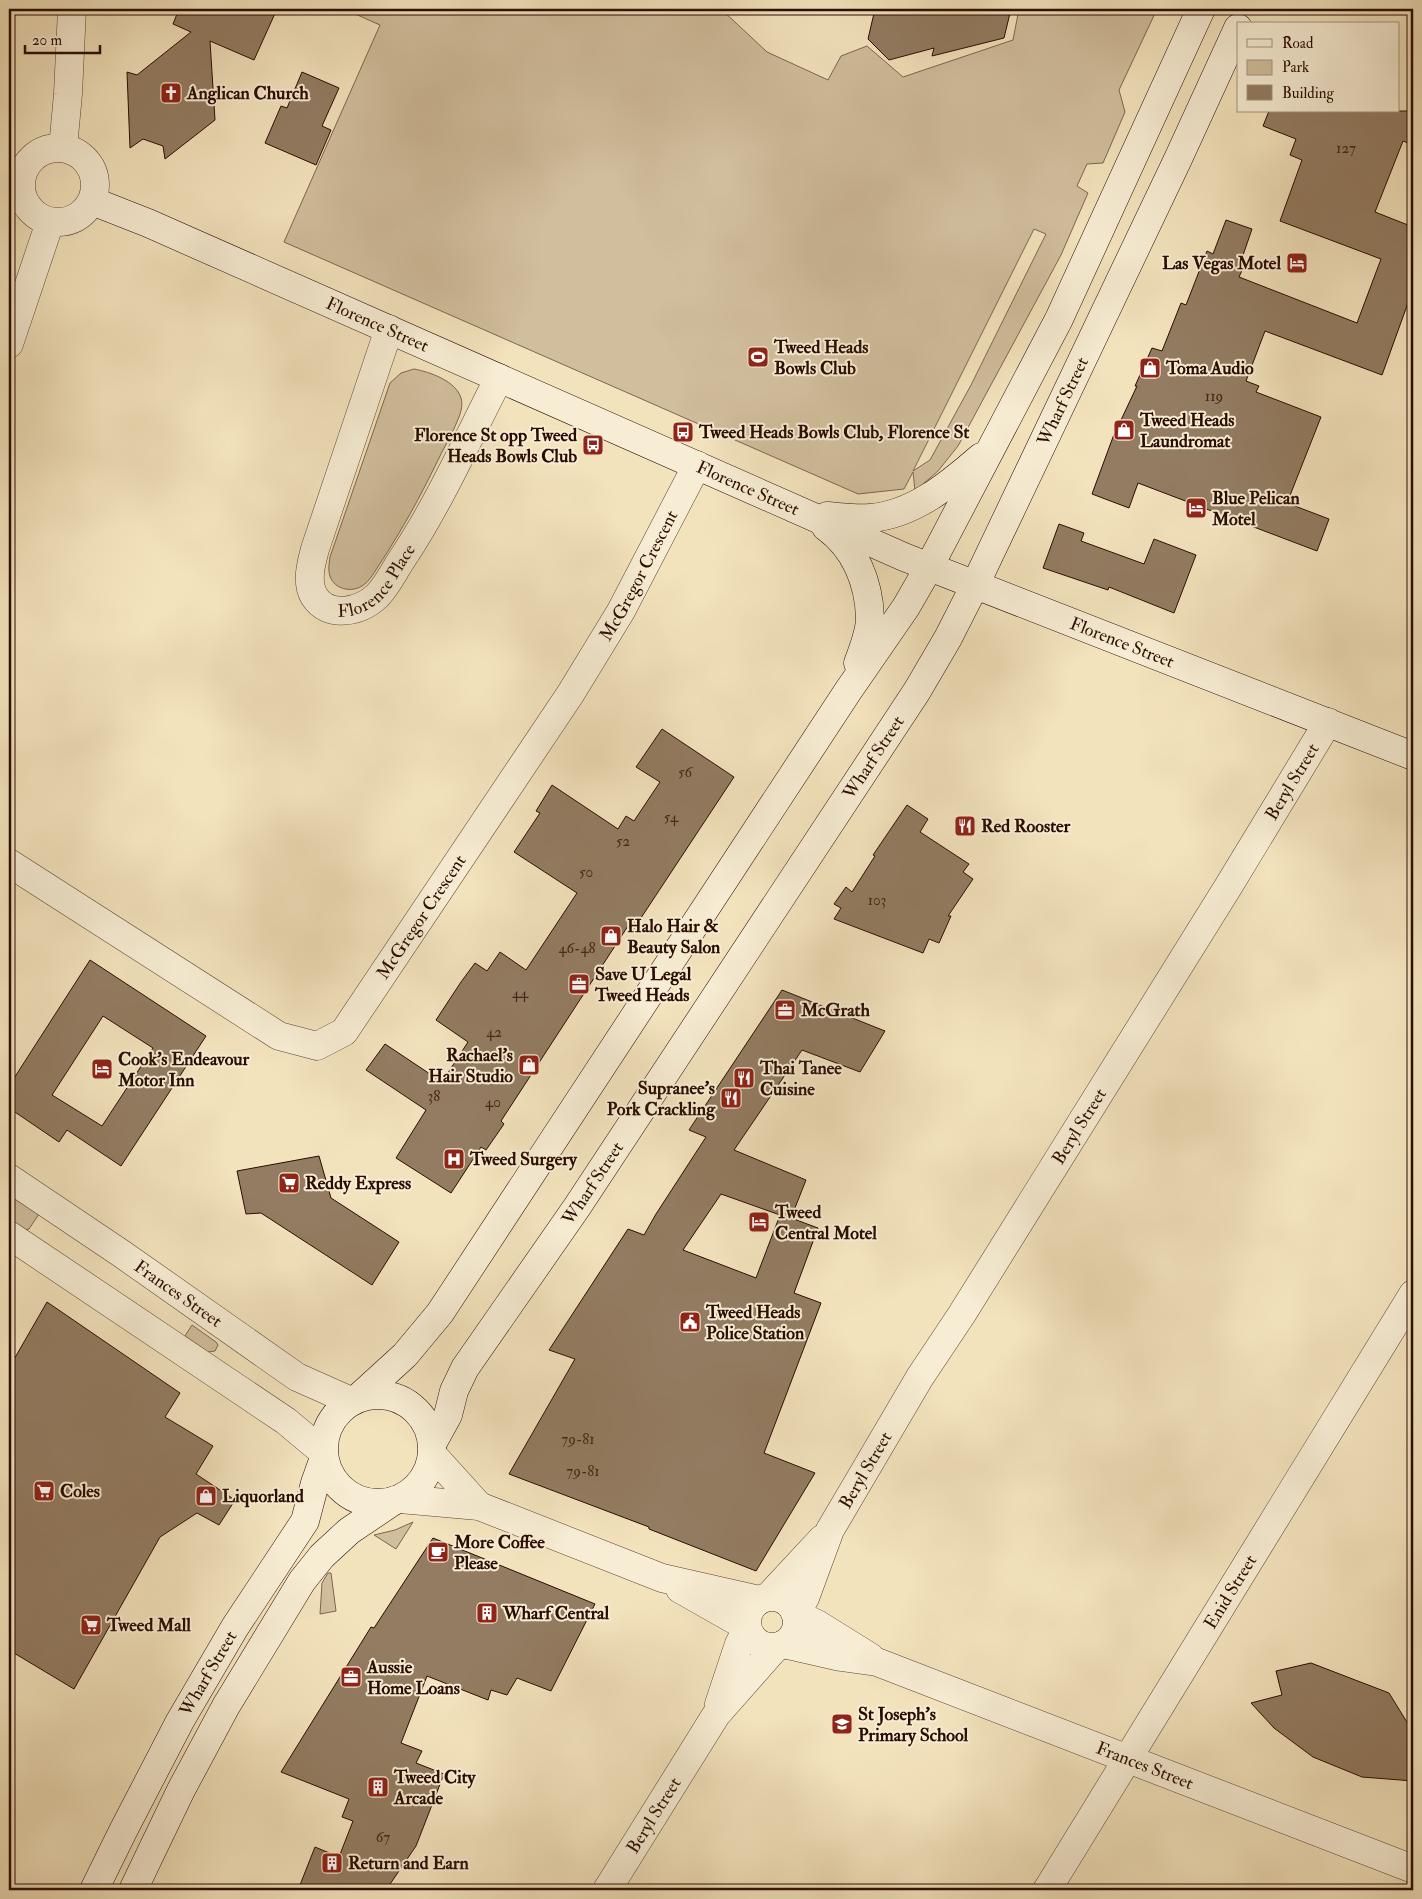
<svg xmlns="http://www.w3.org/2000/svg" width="1422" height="1899" font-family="'IM FELL Double Pica',serif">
<rect width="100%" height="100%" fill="#f3e3bd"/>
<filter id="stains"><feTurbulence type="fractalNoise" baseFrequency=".004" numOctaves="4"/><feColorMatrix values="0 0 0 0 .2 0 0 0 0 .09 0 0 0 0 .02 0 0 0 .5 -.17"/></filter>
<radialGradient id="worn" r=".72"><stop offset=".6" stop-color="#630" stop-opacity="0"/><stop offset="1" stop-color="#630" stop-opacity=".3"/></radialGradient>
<g fill="#d1be9d" stroke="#7e654e" fill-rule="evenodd">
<path d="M344,9H721L767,52L828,80L841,56L867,46L903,77L1013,40L1019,9H1157L1119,90L1125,112L1103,163L1087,164L1077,186L1088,193L1061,255L958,446L938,471L915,491L913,472L904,489L858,494L284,242L380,25ZM1034,229L1046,234L971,385L930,460L913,471Z"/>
<path d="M414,369C430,372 456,381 461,398C463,404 461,412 459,417C453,433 444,447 437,462C420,497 402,530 381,562C375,571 370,581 362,586C351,593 334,589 330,576C328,570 329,564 330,557L390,383L401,373Z"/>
<path d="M9,1190L39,1214L29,1229L25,1230L9,1220Z"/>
<path d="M192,1325L216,1342L218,1345L215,1351L208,1352L185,1336Z"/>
<path d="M413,1522L396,1549L374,1535L395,1530Z"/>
<path d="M328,1573H331L336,1611L320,1614L322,1583Z"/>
</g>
<g fill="#937c62" stroke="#2a0c00" fill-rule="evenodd">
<path d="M179,9H277L254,60L210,41L215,120L165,159L163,146L143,139L130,148L127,72L137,75L191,32L173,24Z"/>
<path d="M875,9H1011L1004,38L932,56L934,48L889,60L868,39Z"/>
<path d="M302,72L339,88L322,126L331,130L316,165L265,143L281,106L287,108Z"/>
<path d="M1269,111H1413V145L1403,141L1375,212L1413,227V289L1382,375L1265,331L1246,381L1259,386L1256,392L1321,417L1287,503L1329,519L1317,551L1138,483L1129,508L1092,494L1113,437L1137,386H1135L1152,348L1162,351L1181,303L1186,305L1207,251L1213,254L1226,220L1252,229L1240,264L1244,266L1239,277L1357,323L1381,259L1280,221L1302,160L1290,155L1296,139L1263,126Z"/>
<path d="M1059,524L1084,533L1081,541L1144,564L1154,539L1196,555L1174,613L1109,587L1108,590L1043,568Z"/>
<path d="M662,729L734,777L633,930L628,926L501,1121L504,1124L486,1150L481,1147L451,1193L396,1158L426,1110L366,1070L385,1044L442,1082L468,1042L436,1020L461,982L475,963L487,971L500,952L526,970L577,893L514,852L540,813L536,811L552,785L618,829L626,816L634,821L660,782L636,767Z"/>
<path d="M907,805L928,819L920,832L969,864L963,872L973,879L948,916H951L939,943L929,939L923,953L834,919L841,908L834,904L846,887L852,892L875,856L873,855Z"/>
<path d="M90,960L206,1036L121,1166L67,1130L59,1142L9,1108V1086ZM103,1016L153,1048L102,1126L52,1095Z"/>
<path d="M782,990L885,1031L860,1072L802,1050L734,1150L806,1180L791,1218L818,1228L794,1293L821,1303L764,1453L815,1473L756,1571L649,1529V1527L509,1474L575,1359L549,1350L628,1229L644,1235L656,1214L706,1137L689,1130ZM721,1194L780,1215L756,1278L683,1250Z"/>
<path d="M319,1156L331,1198L399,1242L372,1285L261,1213L246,1214L237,1171Z"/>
<path d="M47,1302L180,1393L165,1417L213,1446L196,1474L235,1500L219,1525L197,1513L160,1537L74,1689L9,1650V1368Z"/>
<path d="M433,1538L595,1604L551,1691L517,1678L507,1695L491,1690L488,1700L427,1676L401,1743L422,1751L416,1763L444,1774L416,1846L386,1890H298L315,1847L339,1857L353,1821L342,1817L349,1799L281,1772L371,1627L374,1628Z"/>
<path d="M1311,1663L1389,1693L1413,1732V1781L1362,1777L1313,1757L1274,1728L1251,1703L1282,1695L1276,1671Z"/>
</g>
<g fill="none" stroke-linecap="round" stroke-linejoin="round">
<g stroke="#5c422f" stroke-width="29">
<g id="street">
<circle cx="58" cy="185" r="37"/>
<path d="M63,148L68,94L72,9"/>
<path id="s1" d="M389,329L315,549C311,564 306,582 314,596C328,619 360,612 377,596C387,586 394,571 402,559C440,502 468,438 499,378"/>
<path d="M9,344L50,222"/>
<path id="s2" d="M9,863L279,1036L317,1046L344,1032L571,693L621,611L697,465"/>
<path id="s3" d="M9,1178L122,1254L297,1377L351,1401"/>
<path d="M9,1235L286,1421L323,1452"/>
<path d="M432,1454L479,1506"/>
<path d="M400,1499L479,1506L662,1578L759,1600"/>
<path d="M680,1589L747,1627"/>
<path d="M769,1596L822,1539"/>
<circle cx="772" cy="1622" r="25"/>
<path id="s4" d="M795,1613L805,1598L830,1530L920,1377L962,1314L1228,887L1328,722"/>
<path d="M796,1614L817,1624L870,1657"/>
<path id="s5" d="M784,1644L841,1657L877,1662L1413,1869"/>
<path d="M719,1704L739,1644L747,1629"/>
<path id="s6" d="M607,1890L716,1715L776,1647"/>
<path id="s7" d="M1047,1890L1413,1294"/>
</g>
</g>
<g stroke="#2a0c00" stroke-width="29">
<g id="secondary">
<path id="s8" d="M92,201L148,223L904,557L1413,756"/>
<path d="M827,516C841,517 856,519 870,518C913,515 950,484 981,457"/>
<path d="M826,527C855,548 869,582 870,618C870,632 863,650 858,663"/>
<circle cx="378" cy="1449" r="54"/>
<path d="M359,1397L405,1355L440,1313L848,691L906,607L929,567L1059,319L1201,9"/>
<path id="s9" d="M432,1444L448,1415L454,1391L465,1368L577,1207L917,691L948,638L975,585L1178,159L1238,28"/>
<path id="s10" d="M94,1890L123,1831L180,1721L235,1627L305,1521L315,1483L324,1458"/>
<path d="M133,1890L181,1790L226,1706L302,1581L322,1556L349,1531L395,1500"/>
</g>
</g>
<use href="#street" stroke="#f7edd4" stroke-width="28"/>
<use href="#secondary" stroke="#f7edd4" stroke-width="28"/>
</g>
<defs>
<g id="church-square" transform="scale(1.125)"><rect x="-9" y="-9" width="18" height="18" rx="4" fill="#8f2418" stroke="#f7edd4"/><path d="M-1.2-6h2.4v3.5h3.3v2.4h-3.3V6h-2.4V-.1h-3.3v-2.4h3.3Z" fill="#fff"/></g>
<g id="hotel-square" transform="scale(1.125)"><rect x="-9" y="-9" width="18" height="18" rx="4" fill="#8f2418" stroke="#f7edd4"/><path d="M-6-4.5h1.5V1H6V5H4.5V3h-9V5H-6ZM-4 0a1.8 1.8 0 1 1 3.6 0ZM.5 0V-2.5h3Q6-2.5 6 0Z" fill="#fff"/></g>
<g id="stadium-square" transform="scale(1.125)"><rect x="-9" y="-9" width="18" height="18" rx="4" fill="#8f2418" stroke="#f7edd4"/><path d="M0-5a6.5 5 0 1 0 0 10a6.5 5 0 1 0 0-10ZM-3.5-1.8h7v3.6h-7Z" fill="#fff"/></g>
<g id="shop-square" transform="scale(1.125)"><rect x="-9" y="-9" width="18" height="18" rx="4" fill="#8f2418" stroke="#f7edd4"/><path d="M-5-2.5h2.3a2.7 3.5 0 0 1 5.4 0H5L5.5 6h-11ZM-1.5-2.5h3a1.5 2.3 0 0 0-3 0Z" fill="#fff"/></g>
<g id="bus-square" transform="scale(1.125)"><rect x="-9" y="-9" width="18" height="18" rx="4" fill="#8f2418" stroke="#f7edd4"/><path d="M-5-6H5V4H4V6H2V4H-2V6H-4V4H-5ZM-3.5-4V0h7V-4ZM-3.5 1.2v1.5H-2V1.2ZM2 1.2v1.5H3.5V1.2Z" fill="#fff"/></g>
<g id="restaurant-square" transform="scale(1.125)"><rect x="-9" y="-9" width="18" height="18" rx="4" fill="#8f2418" stroke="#f7edd4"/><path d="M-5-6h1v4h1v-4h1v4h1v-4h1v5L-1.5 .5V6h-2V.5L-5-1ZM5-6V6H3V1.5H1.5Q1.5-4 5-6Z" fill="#fff"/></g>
<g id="office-square" transform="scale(1.125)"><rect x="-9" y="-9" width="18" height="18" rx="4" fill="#8f2418" stroke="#f7edd4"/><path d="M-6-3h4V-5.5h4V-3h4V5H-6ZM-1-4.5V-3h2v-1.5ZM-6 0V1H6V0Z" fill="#fff"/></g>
<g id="hospital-square" transform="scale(1.125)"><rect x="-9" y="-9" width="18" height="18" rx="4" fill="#8f2418" stroke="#f7edd4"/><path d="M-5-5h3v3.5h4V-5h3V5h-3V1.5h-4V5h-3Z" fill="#fff"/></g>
<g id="supermarket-square" transform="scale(1.125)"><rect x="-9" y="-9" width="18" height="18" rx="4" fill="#8f2418" stroke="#f7edd4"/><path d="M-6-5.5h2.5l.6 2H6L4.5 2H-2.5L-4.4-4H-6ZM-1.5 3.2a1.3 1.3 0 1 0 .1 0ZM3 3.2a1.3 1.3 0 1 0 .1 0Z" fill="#fff"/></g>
<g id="civic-square" transform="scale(1.125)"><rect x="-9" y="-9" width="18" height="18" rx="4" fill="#8f2418" stroke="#f7edd4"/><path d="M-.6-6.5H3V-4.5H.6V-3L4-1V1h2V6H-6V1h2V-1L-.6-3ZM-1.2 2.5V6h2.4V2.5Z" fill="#fff"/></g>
<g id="cafe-square" transform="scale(1.125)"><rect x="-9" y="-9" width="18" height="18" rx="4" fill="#8f2418" stroke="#f7edd4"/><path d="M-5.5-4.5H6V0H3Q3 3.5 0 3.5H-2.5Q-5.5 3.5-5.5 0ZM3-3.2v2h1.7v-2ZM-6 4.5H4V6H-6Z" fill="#fff"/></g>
<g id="building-square" transform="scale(1.125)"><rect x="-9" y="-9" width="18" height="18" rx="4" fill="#8f2418" stroke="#f7edd4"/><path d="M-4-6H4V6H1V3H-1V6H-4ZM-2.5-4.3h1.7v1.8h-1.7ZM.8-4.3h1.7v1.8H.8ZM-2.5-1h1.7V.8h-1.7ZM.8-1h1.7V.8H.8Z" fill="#fff"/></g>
<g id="school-square" transform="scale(1.125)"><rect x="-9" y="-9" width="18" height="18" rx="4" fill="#8f2418" stroke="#f7edd4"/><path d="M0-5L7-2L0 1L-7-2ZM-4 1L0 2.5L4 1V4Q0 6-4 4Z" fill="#fff"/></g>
</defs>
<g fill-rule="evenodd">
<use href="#church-square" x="171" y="93"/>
<use href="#hotel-square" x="1297" y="263"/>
<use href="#stadium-square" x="758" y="357"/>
<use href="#shop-square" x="1150" y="368"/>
<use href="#shop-square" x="1124" y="430"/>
<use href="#bus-square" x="683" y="432"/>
<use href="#bus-square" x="593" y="445"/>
<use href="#hotel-square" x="1196" y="508"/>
<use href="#restaurant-square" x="965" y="826"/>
<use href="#shop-square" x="611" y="936"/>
<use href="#office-square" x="579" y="984"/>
<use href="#office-square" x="785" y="1010"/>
<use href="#shop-square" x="529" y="1065"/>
<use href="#hotel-square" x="102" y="1069"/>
<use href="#restaurant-square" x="744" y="1078"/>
<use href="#restaurant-square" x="731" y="1098"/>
<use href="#hospital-square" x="454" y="1159"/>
<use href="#supermarket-square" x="289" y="1183"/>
<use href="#hotel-square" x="759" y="1222"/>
<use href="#civic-square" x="690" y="1322"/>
<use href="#supermarket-square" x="44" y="1491"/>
<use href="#shop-square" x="206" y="1496"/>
<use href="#cafe-square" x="438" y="1552"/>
<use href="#building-square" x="487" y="1613"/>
<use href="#supermarket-square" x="91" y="1625"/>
<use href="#office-square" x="351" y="1677"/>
<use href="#school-square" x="842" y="1724"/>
<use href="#building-square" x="378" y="1787"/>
<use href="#building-square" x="332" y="1863"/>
</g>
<g text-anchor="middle" stroke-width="4" stroke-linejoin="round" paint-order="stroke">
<g font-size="15" fill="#442818">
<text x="1346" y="153">127</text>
<text x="1214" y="401">119</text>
<text x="685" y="777">56</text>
<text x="671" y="822">54</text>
<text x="623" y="846">52</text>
<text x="586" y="877">50</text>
<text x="877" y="905">103</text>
<text x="577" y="953">46-48</text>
<text x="520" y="998">44</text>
<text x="494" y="1037">42</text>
<text x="434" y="1101">38</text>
<text x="493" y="1107">40</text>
<text x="578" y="1444">79-81</text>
<text x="583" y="1476">79-81</text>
<text x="383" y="1842">67</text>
</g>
<g font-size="18" font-weight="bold" fill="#2a0c00" stroke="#f7edd4" text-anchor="start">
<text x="187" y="99">Anglican Church</text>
<text x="1281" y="269" text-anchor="end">Las Vegas Motel</text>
<text x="774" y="353">Tweed Heads<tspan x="774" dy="21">Bowls Club</tspan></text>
<text x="1166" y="374">Toma Audio</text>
<text x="1140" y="426">Tweed Heads<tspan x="1140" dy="21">Laundromat</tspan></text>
<text x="699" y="438">Tweed Heads Bowls Club, Florence St</text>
<text x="577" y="441" text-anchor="end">Florence St opp Tweed<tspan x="577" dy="21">Heads Bowls Club</tspan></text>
<text x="1212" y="504">Blue Pelican<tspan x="1212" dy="21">Motel</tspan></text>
<text x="981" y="832">Red Rooster</text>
<text x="627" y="932">Halo Hair &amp;<tspan x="627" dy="21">Beauty Salon</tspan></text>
<text x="595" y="980">Save U Legal<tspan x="595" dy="21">Tweed Heads</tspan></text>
<text x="801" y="1016">McGrath</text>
<text x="513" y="1061" text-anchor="end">Rachael's<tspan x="513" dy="21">Hair Studio</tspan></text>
<text x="118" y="1065">Cook's Endeavour<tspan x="118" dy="21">Motor Inn</tspan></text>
<text x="760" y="1074">Thai Tanee<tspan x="760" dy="21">Cuisine</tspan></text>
<text x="715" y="1094" text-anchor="end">Supranee’s<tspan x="715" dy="21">Pork Crackling</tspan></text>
<text x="470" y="1165">Tweed Surgery</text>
<text x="305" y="1189">Reddy Express</text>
<text x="775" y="1218">Tweed<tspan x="775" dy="21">Central Motel</tspan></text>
<text x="706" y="1318">Tweed Heads<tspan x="706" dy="21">Police Station</tspan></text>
<text x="60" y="1497">Coles</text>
<text x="222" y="1502">Liquorland</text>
<text x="454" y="1548">More Coffee<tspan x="454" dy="21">Please</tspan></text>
<text x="503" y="1619">Wharf Central</text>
<text x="107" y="1631">Tweed Mall</text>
<text x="367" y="1673">Aussie<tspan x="367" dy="21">Home Loans</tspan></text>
<text x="858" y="1720">St Joseph's<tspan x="858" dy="21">Primary School</tspan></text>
<text x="394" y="1783">Tweed City<tspan x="394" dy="21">Arcade</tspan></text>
<text x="348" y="1869">Return and Earn</text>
</g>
<g font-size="18" fill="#2a0c00" stroke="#f7edd4">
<text dy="6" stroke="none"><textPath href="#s8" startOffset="311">Florence Street</textPath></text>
<text dy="6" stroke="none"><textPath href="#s9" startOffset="1222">Wharf Street</textPath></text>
<text dy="6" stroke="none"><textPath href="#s8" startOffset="716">Florence Street</textPath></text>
<text dy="6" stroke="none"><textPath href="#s1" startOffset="361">Florence Place</textPath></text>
<text dy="6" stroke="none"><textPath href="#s2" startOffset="934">McGregor Crescent</textPath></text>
<text dy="6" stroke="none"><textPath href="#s8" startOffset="1121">Florence Street</textPath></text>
<text dy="6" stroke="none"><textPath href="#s9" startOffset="818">Wharf Street</textPath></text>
<text dy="6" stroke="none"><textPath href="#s4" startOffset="970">Beryl Street</textPath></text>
<text dy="6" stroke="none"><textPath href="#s2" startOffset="529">McGregor Crescent</textPath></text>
<text dy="6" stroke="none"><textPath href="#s4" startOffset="565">Beryl Street</textPath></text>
<text dy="6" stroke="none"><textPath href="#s9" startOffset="308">Wharf Street</textPath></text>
<text dy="6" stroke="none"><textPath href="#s3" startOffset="205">Frances Street</textPath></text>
<text dy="6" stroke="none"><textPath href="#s4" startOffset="160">Beryl Street</textPath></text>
<text dy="6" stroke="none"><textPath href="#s7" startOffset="350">Enid Street</textPath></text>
<text dy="6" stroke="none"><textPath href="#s10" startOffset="245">Wharf Street</textPath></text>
<text dy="6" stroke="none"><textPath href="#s5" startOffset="382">Frances Street</textPath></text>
<text dy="6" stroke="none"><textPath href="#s6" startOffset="88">Beryl Street</textPath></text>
</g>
</g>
<rect width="1422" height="1899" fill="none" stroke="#f3e3bd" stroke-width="30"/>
<rect x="10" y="10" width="1402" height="1879" fill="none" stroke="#2a0c00" stroke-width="2.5"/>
<rect x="15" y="15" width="1392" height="1869" fill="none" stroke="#2a0c00"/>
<rect x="1237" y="22" width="162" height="90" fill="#f7edd4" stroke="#a5937f"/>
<rect x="1247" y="39" width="25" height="8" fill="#f7edd4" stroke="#a5937f"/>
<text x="1282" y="48" font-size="15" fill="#2a0c00">Road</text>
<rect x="1247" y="60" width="25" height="15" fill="#d1be9d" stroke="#a5937f"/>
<text x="1282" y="72" font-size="15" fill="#2a0c00">Park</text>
<rect x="1247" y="85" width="25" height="15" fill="#937c62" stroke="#a5937f"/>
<text x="1282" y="98" font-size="15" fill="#2a0c00">Building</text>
<path d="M25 45v8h75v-8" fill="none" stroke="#2a0c00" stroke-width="2.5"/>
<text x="32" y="45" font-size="15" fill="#2a0c00" stroke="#f7edd4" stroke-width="4" paint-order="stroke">20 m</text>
<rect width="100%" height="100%" filter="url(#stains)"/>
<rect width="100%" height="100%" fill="url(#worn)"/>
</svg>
